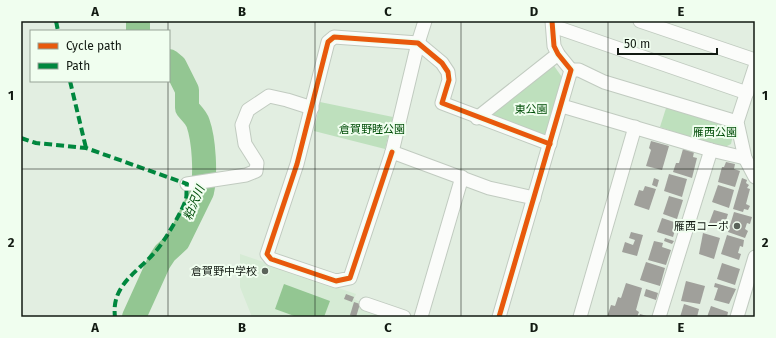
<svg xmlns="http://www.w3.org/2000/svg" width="776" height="338" font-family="'Fira Sans','Noto Sans JP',sans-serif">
<rect width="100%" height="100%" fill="#e2eee1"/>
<path fill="#d6ebd5" d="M240,254L356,294L354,299L394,317H252L240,287Z"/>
<g fill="#bee0bd">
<path d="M552,63L564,80L546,139L491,118L490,114Z"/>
<path d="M320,102L393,117L385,149L314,131Z"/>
<path d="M667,105L728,121L733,135L731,144L723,148L660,127Z"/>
</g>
<path fill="#93c692" d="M284,284L330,301L324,317H297L275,309Z"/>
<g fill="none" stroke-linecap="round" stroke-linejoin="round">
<g stroke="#93c692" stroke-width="24">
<path d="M138,31V21"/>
<path d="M134,317L159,262L165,253L178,241L202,192C206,174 204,140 198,123C196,117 190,112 187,108V90L175,66L169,61"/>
</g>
</g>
<g fill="#a0a09b">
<path d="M651,141L669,146L662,170L646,166L651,150L649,148Z"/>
<path d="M683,149L694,152L693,157L697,158L692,178L673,172L676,163H679Z"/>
<path d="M726,162L735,164L734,169L740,171L735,187L718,182L722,167H724Z"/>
<path d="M669,174L687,179L682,197L664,191Z"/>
<path d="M654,178L659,180L657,187L652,185Z"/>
<path d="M742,178L747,180L746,183L749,185L747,188L750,189L746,204L750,206L748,210L744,209L743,212L733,209Z"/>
<path d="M718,185L734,190L729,208L712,202Z"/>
<path d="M645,186L656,189L649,210L634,205L639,190L643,191Z"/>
<path d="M669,196L683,200L677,219L663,214Z"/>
<path d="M714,210L728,214L723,230L708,226Z"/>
<path d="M734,212L752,217L750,224L747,223L745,229L748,231L745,238L728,232Z"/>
<path d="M662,218L677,223L673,237L657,232Z"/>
<path d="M631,232L643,235L637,256L622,252L625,242L633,245L635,240L629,238Z"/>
<path d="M703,233L720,238L714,259L699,254Z"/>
<path d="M727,235L744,240L743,247L740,246L738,253L741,254L739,260L721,254Z"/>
<path d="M665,238L674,241L672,244L664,241Z"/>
<path d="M654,241L663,243L662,247L671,250L666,265L648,260Z"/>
<path d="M646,262L665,268L660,286L640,280Z"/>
<path d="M722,263L740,269L735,285L717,279Z"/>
<path d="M686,281L705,286L700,304L681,301Z"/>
<path d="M626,283L642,288L636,310L639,312L637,317H607L611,305L615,306L618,297L621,298Z"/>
<path d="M715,283L736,289L729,304L714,300L718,288L714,287Z"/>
<path d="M646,289L658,293L656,300L644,296Z"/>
<path d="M346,294L354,297L352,302L344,299Z"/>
<path d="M354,302L360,304L356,317L350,315Z"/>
<path d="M684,304L699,309L697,317H680Z"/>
<path d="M711,306L728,312L727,317H707Z"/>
<path d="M640,314L650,317H639Z"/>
</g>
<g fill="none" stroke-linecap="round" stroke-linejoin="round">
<g stroke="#c1cbc0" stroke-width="15">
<g id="minor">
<path d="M425,21L418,43L392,152L489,188L534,198"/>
<path d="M640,21L755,60"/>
<path d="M553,26L747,93"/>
<path d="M755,67L737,122L745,158L755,177"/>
<path d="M571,70H579L604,82L737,122"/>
<path d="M562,106L711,150L745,158"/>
<path d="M477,118L558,54"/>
<path d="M392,152L350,278L336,281L271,259L267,254L297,164L328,42L334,37L418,43L442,63L448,72L449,80L442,103L550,144"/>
<path d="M187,184L246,175L256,171L257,163L245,144L242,125L248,110L269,96L287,100L312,108"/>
<path d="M366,304L404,317"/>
<path d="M421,317L462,177"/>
<path d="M499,317L571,70L558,54L554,46L552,21"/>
<path d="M580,317L635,127"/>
<path d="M659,317L711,150"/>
<path d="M737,317L755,257"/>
</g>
</g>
<use href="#minor" stroke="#fbfcfa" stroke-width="13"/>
<g stroke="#00873e" stroke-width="4" stroke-dasharray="8 4" stroke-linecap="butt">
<path d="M56,21L58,31"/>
<path d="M70,81L86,148"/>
<path d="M21,138L36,143L86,148L187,184C186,188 187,194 186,199C183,210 163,244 155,252C137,273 111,285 115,317"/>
</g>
<g stroke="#f0feef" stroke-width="8">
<g id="cycleway">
<path d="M392,152L350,278L336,281L271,259L267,254L297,164L328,42L334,37L418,43L442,63L448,72L449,80L442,103L550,144"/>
<path d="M499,317L571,70L558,54L554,46L552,21"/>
</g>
</g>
<use href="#cycleway" stroke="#e8590c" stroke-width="5"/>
</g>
<path fill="none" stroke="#121a12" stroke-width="1" stroke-opacity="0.55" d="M168,21V31M315,21V317M461,21V317M608,21V317M168,81V317M21,169H755"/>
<g fill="#5b645a" stroke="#f0feef" stroke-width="1.5">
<circle cx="737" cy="226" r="4"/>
<circle cx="265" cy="271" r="4"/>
</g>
<g text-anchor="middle" stroke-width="4" stroke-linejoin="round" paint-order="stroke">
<g font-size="11" fill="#004d08" stroke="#f0feef">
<text x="531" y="113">東公園</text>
<text x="372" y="133">倉賀野睦公園</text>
<text x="715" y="136">雁西公園</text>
</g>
<g font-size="11" fill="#121a12" stroke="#f0feef" text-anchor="end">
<text x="729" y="230">雁西コーポ</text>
<text x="257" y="275">倉賀野中学校</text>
</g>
<g font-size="12" font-style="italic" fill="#04500d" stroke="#f0feef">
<text transform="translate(194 203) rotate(-67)" y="4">粕沢川</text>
</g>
</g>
<rect width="776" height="338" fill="none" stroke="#f0feef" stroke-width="44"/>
<rect x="30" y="30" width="140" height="52" fill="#f0feef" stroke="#97a397"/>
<rect x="38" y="43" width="20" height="6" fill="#e8590c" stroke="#97a397"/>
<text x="66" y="50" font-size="12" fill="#121a12">Cycle path</text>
<rect x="38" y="63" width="20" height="6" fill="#00873e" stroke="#97a397"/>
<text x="66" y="70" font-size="12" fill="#121a12">Path</text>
<path d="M618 48v6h99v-6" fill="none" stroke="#121a12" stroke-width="2"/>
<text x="624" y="48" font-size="12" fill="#121a12" stroke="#f0feef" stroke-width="3" paint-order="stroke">50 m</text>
<rect x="22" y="22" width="732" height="294" fill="none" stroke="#121a12" stroke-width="1.5"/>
<g font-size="13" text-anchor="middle" font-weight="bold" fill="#121a12">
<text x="95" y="16">A</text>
<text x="242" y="16">B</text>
<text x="388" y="16">C</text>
<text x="534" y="16">D</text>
<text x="681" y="16">E</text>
<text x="11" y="100">1</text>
<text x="765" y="100">1</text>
<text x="11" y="247">2</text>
<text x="765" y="247">2</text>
<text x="95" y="332">A</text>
<text x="242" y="332">B</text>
<text x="388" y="332">C</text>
<text x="534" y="332">D</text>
<text x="681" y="332">E</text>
</g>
</svg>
